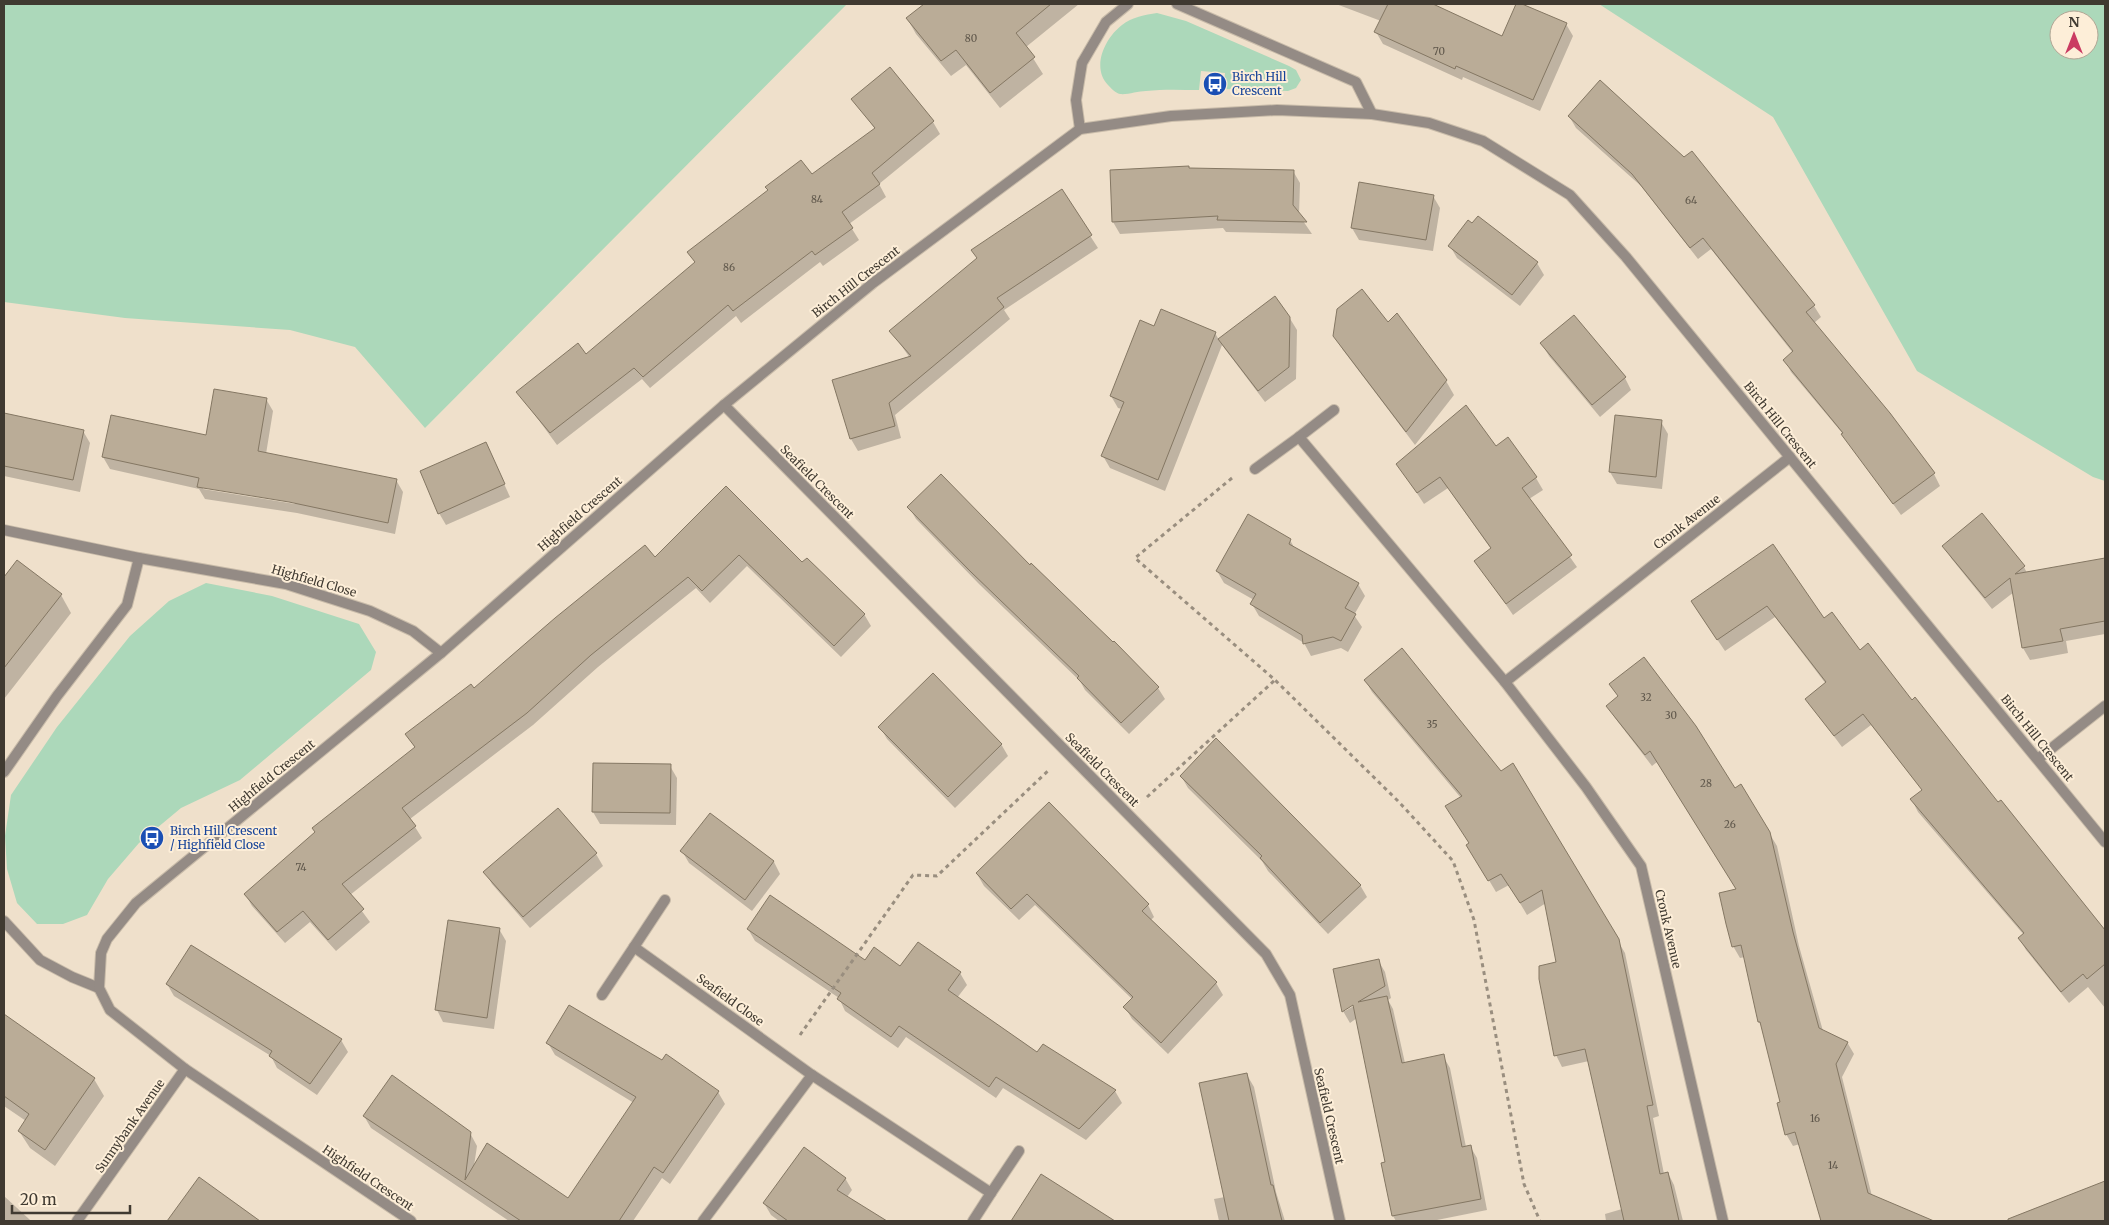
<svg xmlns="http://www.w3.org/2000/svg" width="2109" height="1225" font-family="Merriweather,serif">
<rect width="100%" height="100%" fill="#efe0cb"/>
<g fill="#acd8ba" fill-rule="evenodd">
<path d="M4,4H847L425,428L355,347L290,330L125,318L4,302Z"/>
<path d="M1599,4H2105V481L2093,477L1917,371L1773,117ZM2059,20H2089V50H2059Z"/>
<path d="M1157,13L1186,21L1289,66L1296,70L1301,80L1296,88L1288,91L1224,89L1225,73L1201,71L1199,90C1182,90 1164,89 1146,91C1138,91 1127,95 1120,94C1115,93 1111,88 1108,85C1091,67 1105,38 1122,25C1132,17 1145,15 1157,13Z"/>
<path d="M206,583L272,596L359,624L376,652L371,670L240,780L181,808L139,843L108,879L87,915L63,924H37L17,903L7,869L5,836L11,795L57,727L130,636L169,601Z"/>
</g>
<g fill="#0003" fill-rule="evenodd">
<path d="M926,4H1079L1026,47L1043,74L1000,108L966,65L951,76L916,34L907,18Z"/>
<path d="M1336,4H1430L1502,37L1517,4H1519L1566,24L1573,36L1540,111L1463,77L1462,80L1383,44L1376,32L1381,21Z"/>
<path d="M890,69L933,122L940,134L879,184L886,197L849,224L859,240L823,266L820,262L741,323L736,316L650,388L642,379L557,445L518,392L586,356L695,263L689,252L812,176L875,129L853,99Z"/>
<path d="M1569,116L1814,306L1821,317L1814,323L1934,474L1940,486L1901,515L1843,434L1791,372L1785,360L1793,353L1711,249L1698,259L1641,186L1576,128Z"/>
<path d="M1189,169L1293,171L1300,183L1299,215L1312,234L1226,232L1223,228L1120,234L1113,222Z"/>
<path d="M1061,191L1098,248L1004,310L1010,319L895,415L901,438L858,451L851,439L833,381L910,358L891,331Z"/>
<path d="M1433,196L1440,208L1433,251L1359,240L1352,228Z"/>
<path d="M1450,246L1537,263L1544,275L1520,306L1457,258Z"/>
<path d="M1289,317L1297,330L1296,379L1265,402L1222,345L1165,491L1110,468L1103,456L1122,409L1118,408L1111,396L1155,327L1215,333L1219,340Z"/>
<path d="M1388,323L1446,381L1454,395L1415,445L1343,350L1334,335Z"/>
<path d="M1542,344L1625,378L1631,390L1600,417L1549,356Z"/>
<path d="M266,399L273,411L266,454L396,480L403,492L395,534L297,513L205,499L199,489L110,469L103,457L207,437ZM203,487L295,501V504L203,489Z"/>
<path d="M4,414L83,431L90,443L80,492L4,476Z"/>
<path d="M1661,422L1668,434L1662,489L1617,484L1610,472Z"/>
<path d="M486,444L510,497L446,525L439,513Z"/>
<path d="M1398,464L1536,478L1543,490L1529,499L1577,567L1513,615L1476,561L1491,549L1448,488L1424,504Z"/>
<path d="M726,487L802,564L864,614L871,626L841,657L747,566L710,603L696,588L598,667L533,725L410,819L422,838L350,895L370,922L336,951L310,922L285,943L252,906L245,894L415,748L407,734L474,690L654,559Z"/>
<path d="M909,507L1030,566L1158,688L1165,699L1129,734L1085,690L1080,681L979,584L916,519Z"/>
<path d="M1290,540L1295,549L1358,584L1365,596L1354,615L1362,627L1348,652L1341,648L1311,656L1304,643L1259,616L1252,604L1254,600L1224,583L1217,571Z"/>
<path d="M1773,546L1824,620L1860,651L1912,701L1997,804L2001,801L2105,931V1008L2088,987L2069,1003L2026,950L2019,938L2024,935L1918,812L1912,800L1923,791L1871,725L1842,747L1806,699L1826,684L1775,617L1725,651L1692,602Z"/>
<path d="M1944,546L2024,567L2027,573L2105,559V634L2066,641L2068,653L2030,660L2023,648L2014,592L1992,609L1951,558Z"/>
<path d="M17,562L61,595L71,613L4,699V579Z"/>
<path d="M1365,680L1501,773L1513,765L1625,953L1659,1116L1653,1118L1664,1174L1668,1173L1674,1185L1683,1221H1606L1605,1214L1622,1209L1589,1061L1562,1067L1556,1055L1558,963L1546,903L1527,915L1509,885L1496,892L1468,845L1470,844L1461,798L1372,692Z"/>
<path d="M1611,684L1734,790L1741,786L1777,846L1799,946L1823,1031L1847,1042L1854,1054L1842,1077L1872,1196L1905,1211L1912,1221H1821L1822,1219L1800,1144L1793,1146L1786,1134L1782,1103L1764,1029L1759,1022L1745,957L1740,958L1733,946L1737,890L1657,762L1652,766L1615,718L1608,706L1619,697Z"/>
<path d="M880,727L1001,744L1008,756L955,808L887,739Z"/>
<path d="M670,766L677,778L676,825L600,824L593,812Z"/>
<path d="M1181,776L1360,885L1367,897L1328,934L1268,871L1262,861L1188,788Z"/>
<path d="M710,814L774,862L780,874L752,911L689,863L682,851Z"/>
<path d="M596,854L603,866L530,928L492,884L485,872Z"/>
<path d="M977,874L1148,905L1154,917L1150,921L1216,983L1223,995L1168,1054L1132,1019L1125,1007L1132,999L1035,905L1019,920L984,886Z"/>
<path d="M499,929L506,941L494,1029L443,1022L437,1010Z"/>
<path d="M748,929L865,961L900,968L960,973L967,985L957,998L1038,1054L1115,1091L1122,1103L1086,1140L1003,1088L996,1098L906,1037L898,1048L845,1011L839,998L755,941Z"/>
<path d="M1378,960L1385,972L1391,998L1388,1000L1393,1009L1405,1063L1443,1056L1450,1068L1466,1147L1470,1146L1477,1158L1487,1210L1432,1221H1396L1393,1216L1382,1164L1386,1163L1357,1018L1350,1023L1343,1011L1334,970ZM1358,1000L1359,1003L1345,1011V1008Z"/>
<path d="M167,984L341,1040L348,1052L317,1095L277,1068L271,1056L174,996Z"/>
<path d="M4,1016L94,1079L104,1096L55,1166L30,1148L19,1131L26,1121L4,1106Z"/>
<path d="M548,1043L662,1062L718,1092L725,1104L670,1184L662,1178L633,1221H509L371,1128L364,1116L470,1133L477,1146L474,1166L568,1200L634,1103L555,1055Z"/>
<path d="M1247,1075L1254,1087L1276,1192L1285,1221H1219L1214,1199L1225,1197Z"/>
<path d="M845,1178L852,1190L847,1197L884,1221H779L771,1215L764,1203Z"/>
<path d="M200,1179L258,1221H175L173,1216Z"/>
<path d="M2105,1183V1221H2015L2060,1204L2058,1201Z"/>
<path d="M4,1196L29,1219L31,1221H4Z"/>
<path d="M1099,1212L1104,1221H1021L1017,1214Z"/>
</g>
<g fill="#baac97" stroke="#847763">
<path d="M924,4H1051L1016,33L1035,57L990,93L956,50L941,61L906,18Z"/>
<path d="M1388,4H1433L1502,36L1516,4H1522L1567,23L1533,100L1456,66L1455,69L1374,32Z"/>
<path d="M890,67L934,121L872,173L880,184L842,212L853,228L815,255L812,251L733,311L728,305L643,377L634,368L550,433L516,392L578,343L586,354L695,262L687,252L768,190L765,187L801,160L812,174L875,128L851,99Z"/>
<path d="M1600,80L1684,157L1692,151L1815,305L1806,312L1890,413L1935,473L1893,504L1841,434L1843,433L1783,360L1793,351L1703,238L1690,248L1632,174L1568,116Z"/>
<path d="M1189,166V168L1294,170L1293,205L1307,222L1217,220L1218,216L1112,222L1110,170Z"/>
<path d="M1359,182L1434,195L1426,240L1351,228Z"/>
<path d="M1062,189L1092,235L997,298L1004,307L889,403L895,426L850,439L832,380L911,356L889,331L977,258L971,250Z"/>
<path d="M1478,216L1538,262L1512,295L1448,246L1468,220L1472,223Z"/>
<path d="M1362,289L1388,322L1397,313L1447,380L1406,432L1333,336L1337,309Z"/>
<path d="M1275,296L1290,317L1289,367L1258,391L1218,339Z"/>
<path d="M1161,309L1216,332L1158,480L1101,456L1124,402L1110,396L1140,320L1154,326Z"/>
<path d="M1574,315L1626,377L1592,405L1540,343Z"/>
<path d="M214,389L267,398L258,451L397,479L388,523L289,502L197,487L199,478L102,457L111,415L206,435Z"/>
<path d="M1466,405L1496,446L1508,437L1537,477L1522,488L1572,555L1506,604L1474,561L1491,548L1440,477L1417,493L1396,464Z"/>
<path d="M4,413L84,430L73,480L4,466Z"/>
<path d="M1615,415L1662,420L1656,477L1609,472Z"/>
<path d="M486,442L505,484L438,514L420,471Z"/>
<path d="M941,474L1030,565L1031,563L1113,642L1114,641L1159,687L1121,723L1077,678L1079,676L971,572L907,507Z"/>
<path d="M726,486L802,562L807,558L865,614L834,646L739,555L702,591L688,577L591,655L527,713L402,808L416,826L342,884L364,909L328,940L303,911L277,932L244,894L315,832L312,828L415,747L405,734L471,684L474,688L555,618L645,545L655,557Z"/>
<path d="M1982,513L2025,566L2015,574L2105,558V621L2060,629L2063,641L2022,648L2010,578L1985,598L1942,546Z"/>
<path d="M1248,514L1291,539L1289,544L1359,583L1345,608L1356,614L1341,641L1333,637L1303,644L1302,635L1250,604L1256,594L1216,571Z"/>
<path d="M1773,544L1824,618L1832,612L1860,650L1868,643L1912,700L1915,697L1998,802L2001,800L2105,930V964L2087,979L2083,974L2061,992L2018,938L2024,933L1910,799L1922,790L1863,714L1834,736L1805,699L1826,682L1767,606L1717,640L1691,601Z"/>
<path d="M17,560L62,594L4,668V577Z"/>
<path d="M1402,648L1501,771L1513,763L1619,939L1653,1105L1647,1106L1660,1174L1668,1172L1679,1221H1624L1585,1049L1554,1056L1539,979V966L1556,962L1542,890L1520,903L1501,874L1488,881L1466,845L1469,843L1445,806L1462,796L1364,680Z"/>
<path d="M1644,657L1696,726L1735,788L1741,784L1770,832L1793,932L1819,1028L1848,1042L1836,1064L1868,1193L1934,1221H1821L1795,1132L1785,1135L1777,1103L1780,1102L1760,1022H1758L1741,945L1732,947L1726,924L1719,893L1736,889L1650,751L1645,755L1606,706L1618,696L1609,684Z"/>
<path d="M933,673L1002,744L948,797L878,727Z"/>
<path d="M1216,738L1361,885L1320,923L1260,858L1262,856L1180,776Z"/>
<path d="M593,763L671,764L670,813L592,812Z"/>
<path d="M1049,802L1149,904L1142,911L1217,982L1161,1043L1123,1007L1133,997L1027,894L1011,909L976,873Z"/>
<path d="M558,808L597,853L523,917L483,872Z"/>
<path d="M710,813L774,861L745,900L680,851Z"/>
<path d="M770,895L865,960L874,947L900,966L918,942L961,972L948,990L1037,1052L1043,1044L1116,1090L1079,1129L996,1077L989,1087L899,1026L891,1037L837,999L841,993L747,929Z"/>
<path d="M448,920L500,928L487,1018L435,1010Z"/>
<path d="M191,945L342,1039L310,1084L269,1056L272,1051L166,984Z"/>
<path d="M1379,959L1385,986L1358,1002L1387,996L1402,1063L1444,1054L1462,1147L1471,1145L1481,1199L1392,1216L1381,1163L1385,1162L1353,1005L1342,1012L1333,969Z"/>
<path d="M569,1005L662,1060L666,1054L719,1091L663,1173L654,1167L619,1221H521L363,1116L392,1075L471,1132L465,1180L487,1143L568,1198L636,1097L546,1043Z"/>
<path d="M4,1014L95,1078L45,1150L18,1131L29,1114L4,1096Z"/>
<path d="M1247,1073L1271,1185H1273L1282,1221H1229L1199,1083Z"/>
<path d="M804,1147L846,1178L837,1190L887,1221H788L763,1203Z"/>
<path d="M1041,1174L1115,1221H1011Z"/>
<path d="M199,1177L260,1221H167Z"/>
<path d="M2105,1181V1221H2008V1219Z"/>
</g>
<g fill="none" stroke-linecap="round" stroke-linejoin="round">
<g stroke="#c8bba9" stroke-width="12">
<g id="minor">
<path d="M1177,4L1356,82L1372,114"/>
<path d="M1080,129L1076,100L1082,63L1106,22L1128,4"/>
<path d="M724,405L1266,954L1290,995L1340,1221"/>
<path d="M1334,410L1299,437L1505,682L1586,787L1641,866L1723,1221"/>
<path d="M1255,469L1299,437"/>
<path d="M4,530L139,558L286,584L370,611L413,631L441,653"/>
<path d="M1505,682L1790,457"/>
<path d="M2038,759L2105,706"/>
<path d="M4,772L57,696L127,605L139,558"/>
<path d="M665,900L634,947L812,1075L991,1193L1019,1151"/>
<path d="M4,921L40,960L72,977L99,988"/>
<path d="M602,995L634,947"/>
<path d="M77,1221L185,1069"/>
<path d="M411,1221L185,1069L110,1010L99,988L101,953L107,939L136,903L441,653L724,405L873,283L1080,129L1171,116L1277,110L1372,114L1429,123L1483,141L1570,195L1626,257L2105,842"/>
<path d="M703,1221L812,1075"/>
<path d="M973,1221L991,1193"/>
</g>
</g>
<g stroke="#998e7f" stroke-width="3" stroke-dasharray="4 4" stroke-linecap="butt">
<path d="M1232,478L1135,558L1275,680L1399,802L1453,861L1474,920L1524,1184L1540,1221"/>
<path d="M1147,797L1275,680"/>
<path d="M800,1035L913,875L937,876L1049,770"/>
</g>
<use href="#minor" stroke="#948b85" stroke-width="10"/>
</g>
<defs>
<g id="bus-disc" transform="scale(1.25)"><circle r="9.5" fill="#1a4fb4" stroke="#fdeed8"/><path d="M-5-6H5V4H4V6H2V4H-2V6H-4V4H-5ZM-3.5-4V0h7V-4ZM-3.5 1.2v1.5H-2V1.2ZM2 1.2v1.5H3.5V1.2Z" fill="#fff"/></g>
</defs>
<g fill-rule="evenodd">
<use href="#bus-disc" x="1215" y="84"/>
<use href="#bus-disc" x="152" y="838"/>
</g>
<g text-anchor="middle" stroke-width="4" stroke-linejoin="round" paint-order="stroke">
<g font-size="10" fill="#5e564a">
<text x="971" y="42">80</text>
<text x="1439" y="55">70</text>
<text x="817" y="203">84</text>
<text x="1691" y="204">64</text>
<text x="729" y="271">86</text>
<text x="1646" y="701">32</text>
<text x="1671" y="719">30</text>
<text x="1432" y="728">35</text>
<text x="1706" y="787">28</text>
<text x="1730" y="828">26</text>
<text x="301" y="871">74</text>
<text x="1815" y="1122">16</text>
<text x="1833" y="1169">14</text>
</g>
<g font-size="12" fill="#164399" stroke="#fdeed8" text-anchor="start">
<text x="1232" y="81">Birch Hill<tspan x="1232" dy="14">Crescent</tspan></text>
<text x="170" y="835">Birch Hill Crescent<tspan x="170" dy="14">/ Highfield Close</tspan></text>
</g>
<g font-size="12" fill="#403a31" stroke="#fdeed8">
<text transform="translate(856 282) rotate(-38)" y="4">Birch Hill Crescent</text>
<text transform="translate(1780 425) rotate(51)" y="4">Birch Hill Crescent</text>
<text transform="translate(817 482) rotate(45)" y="4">Seafield Crescent</text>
<text transform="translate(580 514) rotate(-41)" y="4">Highfield Crescent</text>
<text transform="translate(1687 522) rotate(-38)" y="4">Cronk Avenue</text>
<text transform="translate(314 581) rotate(16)" y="4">Highfield Close</text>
<text transform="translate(2037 738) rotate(51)" y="4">Birch Hill Crescent</text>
<text transform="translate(1102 770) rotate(45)" y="4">Seafield Crescent</text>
<text transform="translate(272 776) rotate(-39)" y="4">Highfield Crescent</text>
<text transform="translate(1668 929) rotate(77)" y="4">Cronk Avenue</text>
<text transform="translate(730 1000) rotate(36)" y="4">Seafield Close</text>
<text transform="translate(1329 1116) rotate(77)" y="4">Seafield Crescent</text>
<text transform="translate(130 1126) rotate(-55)" y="4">Sunnybank Avenue</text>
<text transform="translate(368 1178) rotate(34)" y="4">Highfield Crescent</text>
</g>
</g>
<rect width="2109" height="1225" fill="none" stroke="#403a31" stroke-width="10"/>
<g transform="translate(2074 35)"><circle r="24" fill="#fdeed8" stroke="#b1a695"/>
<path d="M0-4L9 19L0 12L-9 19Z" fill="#ca3b62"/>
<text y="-8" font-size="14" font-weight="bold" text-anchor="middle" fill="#403a31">N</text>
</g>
<path d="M12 1205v8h118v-8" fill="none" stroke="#403a31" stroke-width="2.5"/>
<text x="20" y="1205" font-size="15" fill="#403a31" stroke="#fdeed8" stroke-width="4" paint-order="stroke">20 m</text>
</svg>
